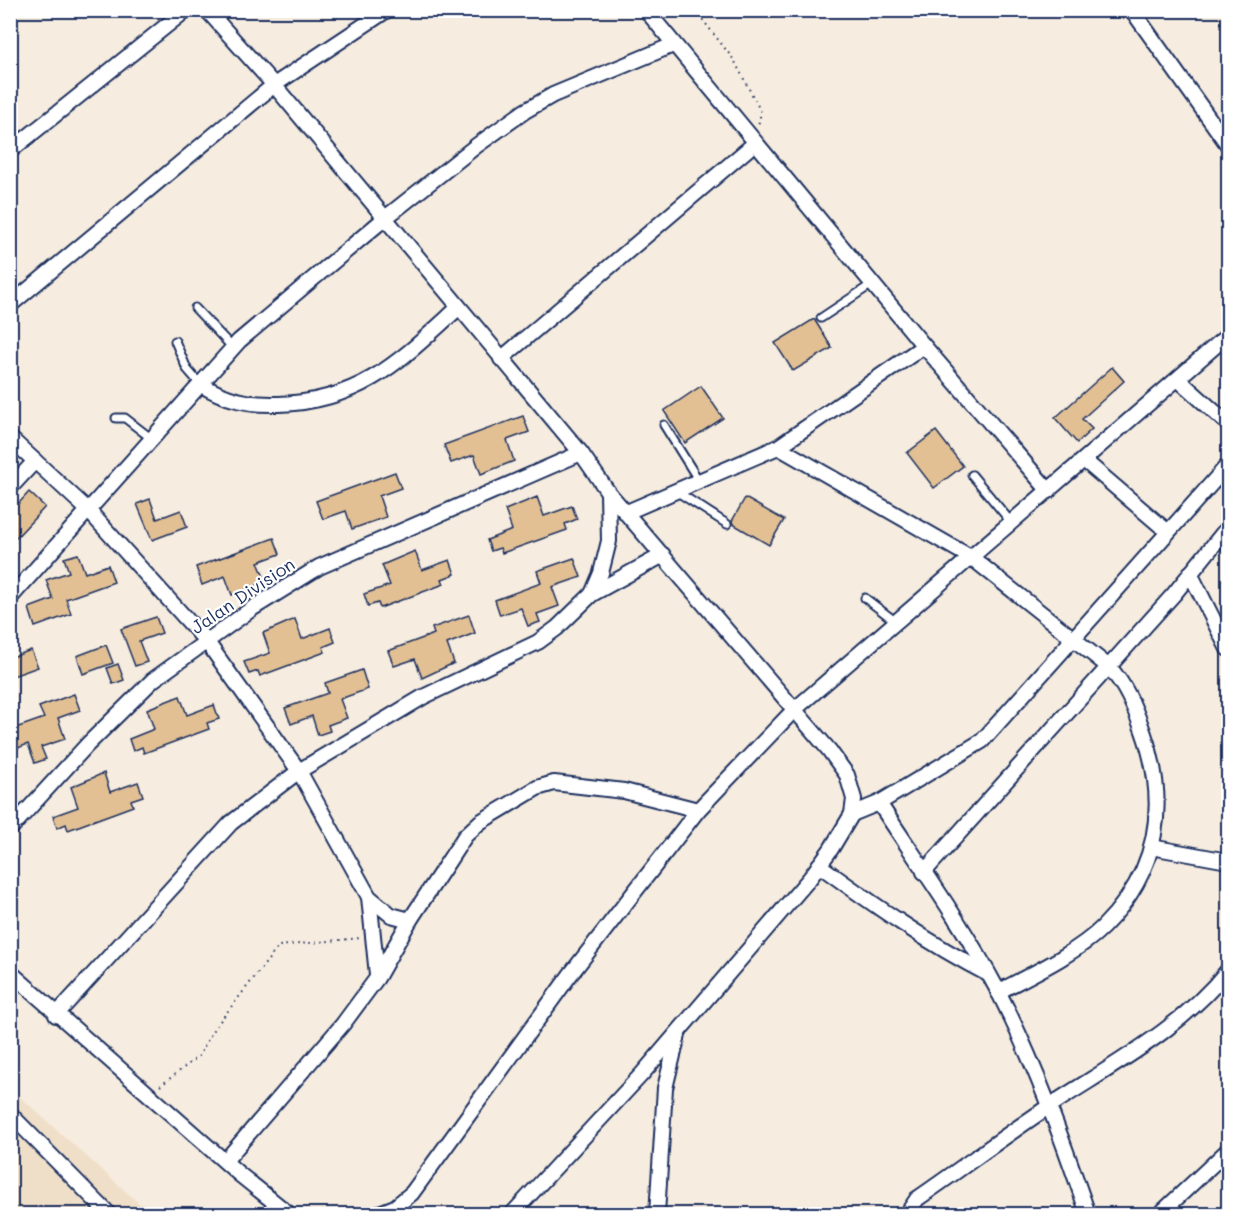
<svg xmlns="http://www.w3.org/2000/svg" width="1239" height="1225" font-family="Mali,sans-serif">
<rect width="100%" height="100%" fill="#f6ecdf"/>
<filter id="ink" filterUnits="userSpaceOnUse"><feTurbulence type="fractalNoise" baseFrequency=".0167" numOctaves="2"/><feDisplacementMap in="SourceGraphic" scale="12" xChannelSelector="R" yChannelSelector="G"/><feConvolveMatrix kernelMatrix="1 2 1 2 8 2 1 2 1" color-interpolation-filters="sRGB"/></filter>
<g filter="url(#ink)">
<path fill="#f0dfc8" d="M11,1089L151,1214H11Z"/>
<g fill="#e2c094" stroke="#1b2f5e" stroke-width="1.5">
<path d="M814,319L832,348L793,371L775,343Z"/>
<path d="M1112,367L1124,381L1082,419L1092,429L1077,443L1055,418Z"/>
<path d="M701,386L723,418L685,443L664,411Z"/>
<path d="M523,416L529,432L507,440L514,461L481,474L474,455L451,463L444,445Z"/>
<path d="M936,431L963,466L934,488L907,453Z"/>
<path d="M395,472L401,488L379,496L386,517L352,529L346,511L323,519L316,501Z"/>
<path d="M29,492L45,507L10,544V497L19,503Z"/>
<path d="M537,497L544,516L572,506L577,519L565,524L567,530L502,553L500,548L491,551L487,540L512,530L505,510Z"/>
<path d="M745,498L784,520L769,545L733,524L732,521Z"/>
<path d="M150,499L157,519L181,510L187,527L152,540L137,504Z"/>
<path d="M274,538L280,554L258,562L266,582L232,595L225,576L202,585L196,567Z"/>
<path d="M415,551L422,570L450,560L455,574L442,579L444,584L380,608L378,603L368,606L364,594L390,585L382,565Z"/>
<path d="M78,554L85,573L108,565L114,582L66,599L71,614L35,627L29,608L53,599L46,580L69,572L64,558Z"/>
<path d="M574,558L581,577L552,587L559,606L537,614L540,622L528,626L521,608L500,615L495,600L541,583L537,571Z"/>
<path d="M469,615L475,633L447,644L454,663L422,678L415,659L394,666L388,651L434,634L432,628Z"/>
<path d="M156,617L162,633L139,641L147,662L135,666L121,629Z"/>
<path d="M295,619L302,639L330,628L335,642L323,647L325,652L287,666L260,676L258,671L249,674L244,662L270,653L263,633Z"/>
<path d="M106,645L113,663L83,674L77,656Z"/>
<path d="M31,650L38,667L10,677V658Z"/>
<path d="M118,664L124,680L113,684L107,668Z"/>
<path d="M362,670L368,689L340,699L347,718L328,725L330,731L318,735L312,716L291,724L285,708L328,693L325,683Z"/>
<path d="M74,694L80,710L58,718L65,739L41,747L46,759L35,763L28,744L10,751V730L44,718L39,707Z"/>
<path d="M180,696L187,715L214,705L219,719L207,723L209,729L171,743L144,753L142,747L133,751L129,739L154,729L147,709Z"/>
<path d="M104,773L110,792L138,782L143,796L131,800L133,806L95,820L68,830L66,824L57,828L53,816L78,807L71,787Z"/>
</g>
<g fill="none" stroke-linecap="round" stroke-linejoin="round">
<g stroke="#1b2f5e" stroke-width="11">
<g id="service">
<path d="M195,308L233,348"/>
<path d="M821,318L872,284"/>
<path d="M175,341L187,369L200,384"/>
<path d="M116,418H125L152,439"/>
<path d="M664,425L699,481"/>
<path d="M972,475L1011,522"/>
<path d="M676,491L727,524"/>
<path d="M865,598L895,621"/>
</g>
</g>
<g stroke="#1b2f5e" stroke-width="18">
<g id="minor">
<path d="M207,10L274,85L581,453L608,492L829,750L847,775L854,799L852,814L831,849L810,878L642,1074L512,1214"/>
<path d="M646,10L924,346L1049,491"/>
<path d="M1132,10L1228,145"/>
<path d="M10,151L186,10"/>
<path d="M10,305L274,85L387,10"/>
<path d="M501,359L755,143"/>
<path d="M1179,380L1228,424"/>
<path d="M200,384C226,400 250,405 279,404C360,402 401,360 457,309"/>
<path d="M10,438L88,510L207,642L299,771L369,897L391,915L410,920"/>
<path d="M778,447L972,558L1109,667C1126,686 1134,706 1143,731C1169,804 1159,871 1103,927C1077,953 1030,975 998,992"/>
<path d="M1085,461L1168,532"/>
<path d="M10,488L35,461"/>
<path d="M627,512L778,447L924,346"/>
<path d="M1190,573L1228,649"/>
<path d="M592,594L663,555"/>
<path d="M10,598L239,341L384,219L476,146L525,111L553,95L673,45"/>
<path d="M879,803C919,864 963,925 997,989C1034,1061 1062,1138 1088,1214"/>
<path d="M852,814L879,803L982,741L1228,465"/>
<path d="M10,829L88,744L153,680L253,608L319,567L581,453"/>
<path d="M1151,847L1228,861"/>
<path d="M819,865C874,905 928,943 988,974"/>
<path d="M924,872L1174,594L1228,527"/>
<path d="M369,897L377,975"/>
<path d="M10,972L239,1174L289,1214"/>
<path d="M56,1015L231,823L299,771L423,697L538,642L557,628L592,594L601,573L609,541L608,492"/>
<path d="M10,1114L109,1214"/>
<path d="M225,1161L343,1024L377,978L410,920L465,836L480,822L537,788L554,783L624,791L698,810"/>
<path d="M377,1214L395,1207L412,1193L570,975L698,810L794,710L1228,335"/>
<path d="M657,1214L665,1088L678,1035"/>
<path d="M907,1214L917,1199C962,1168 1006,1135 1051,1105C1114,1064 1181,1029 1228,970"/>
<path d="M1160,1214L1228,1150"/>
</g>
</g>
<g stroke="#1b2f5e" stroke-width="2" stroke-dasharray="1.5 4.5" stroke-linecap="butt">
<path d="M695,10L734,60L761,112L758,126"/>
<path d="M160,1086L199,1056L213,1030L279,946L360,938"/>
</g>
<use href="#service" stroke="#fff" stroke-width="7"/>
<use href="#minor" stroke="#fff" stroke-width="14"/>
</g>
</g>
<g text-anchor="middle" stroke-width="4.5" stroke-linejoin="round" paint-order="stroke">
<g font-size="18" fill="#1b2f5e" stroke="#fff">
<text transform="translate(243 596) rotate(-34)" y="6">Jalan Division</text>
</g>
</g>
<rect width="1239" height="1225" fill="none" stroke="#fff" stroke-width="36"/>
<rect x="18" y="18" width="1203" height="1189" fill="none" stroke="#1b2f5e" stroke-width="2" filter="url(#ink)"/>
</svg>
